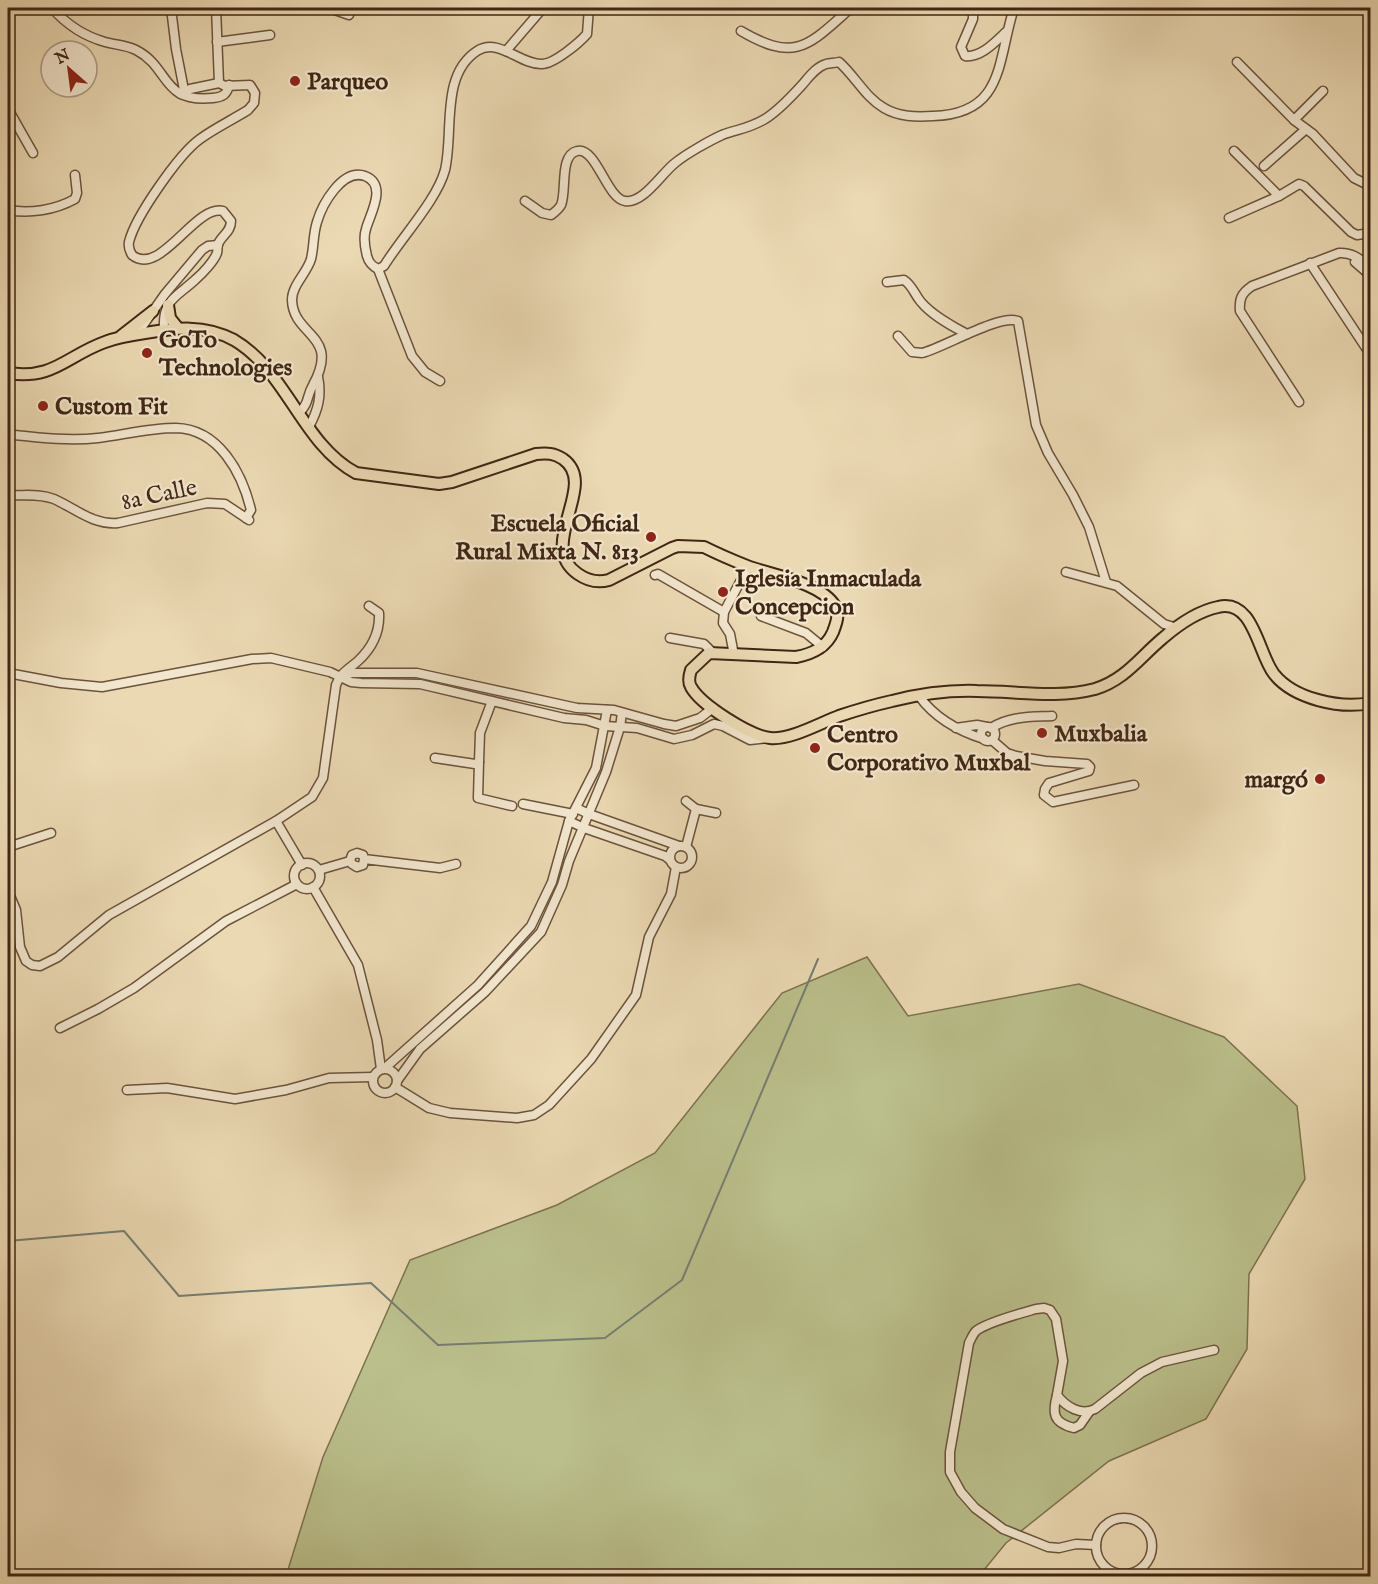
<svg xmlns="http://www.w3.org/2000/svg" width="1378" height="1584" font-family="'IM FELL English',serif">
<rect width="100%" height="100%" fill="#ebd9b3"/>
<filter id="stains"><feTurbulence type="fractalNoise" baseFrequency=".00333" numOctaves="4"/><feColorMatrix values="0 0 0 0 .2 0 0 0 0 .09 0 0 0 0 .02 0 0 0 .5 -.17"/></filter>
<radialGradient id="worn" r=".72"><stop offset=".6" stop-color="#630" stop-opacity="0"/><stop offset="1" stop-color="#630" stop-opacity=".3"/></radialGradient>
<path fill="#babf8b" stroke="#7d7250" stroke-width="1.5" d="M867,957L908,1016L1079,984L1224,1037L1297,1106L1305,1179L1249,1274L1247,1349L1206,1419L1109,1461L1006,1543L979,1576H286L323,1457L410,1260L557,1205L655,1153L782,993Z"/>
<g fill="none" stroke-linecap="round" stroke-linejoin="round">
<path stroke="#757e72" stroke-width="2" d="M8,1241L124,1231L179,1296L371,1283L438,1345L605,1338L682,1280L818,959"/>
<g stroke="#6b533c" stroke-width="11">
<g id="minor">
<path d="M52,8C66,24 84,36 105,42C116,45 126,45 136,50C171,68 160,103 213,98C222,97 227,95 229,85"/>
<path d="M171,8L176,49L185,95"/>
<path d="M216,8L219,83"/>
<path d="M329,8L349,15"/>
<path d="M973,8V19L961,47L965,56C981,58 995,42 1006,32"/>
<path d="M1053,8L1054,9"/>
<path d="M741,31C796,63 808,46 851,8"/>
<path d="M217,42L270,35"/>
<path d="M506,51L543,8"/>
<path d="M1237,62L1294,120L1313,134L1354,178L1364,183H1370"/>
<path d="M8,109L33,153"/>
<path d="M1294,120L1323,91"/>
<path d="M1234,151L1279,196"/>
<path d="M1264,166L1306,129"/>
<path d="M525,201L542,213L551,215C555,212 559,209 561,205C567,192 559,155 577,151C596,146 607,199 625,201C643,204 661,174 675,163C686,154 709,141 722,135C738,129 748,129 765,119C778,111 792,96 802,85C809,77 816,67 826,64C830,63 835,63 839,62C855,76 865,97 884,108C899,117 916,117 933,116C1005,114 997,61 1014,8"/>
<path d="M8,210C30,214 55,210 75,199L77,193L75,175"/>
<path d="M1229,218L1279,196L1299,184L1304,186L1351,232L1357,235L1370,233"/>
<path d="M1355,262L1370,275"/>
<path d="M1310,263L1370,354"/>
<path d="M378,269L412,356L425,372L440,381"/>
<path d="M887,282L904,280C913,286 914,294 921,302C931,314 953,327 967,334"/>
<path d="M164,330C162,299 177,297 196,279C203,273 214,261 217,253C218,250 217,247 218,244C222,235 231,232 231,221L223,211C195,204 160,278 132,255C129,250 128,247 129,242C135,217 179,154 200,139C215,128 232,120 248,110L254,103L255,93L250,85L225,86L219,83L190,89L181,94"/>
<path d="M137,334L165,294L202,250L208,246L218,245"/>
<path d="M898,336L912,352L922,353C943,348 999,314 1018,321L1036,425L1048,453L1073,495L1089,527L1106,582"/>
<path d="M1299,402L1240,311C1239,298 1242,293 1252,286L1339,253C1353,252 1361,260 1370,267"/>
<path d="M299,413C310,402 306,397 313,385C341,334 293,337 292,300C292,285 307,273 311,259C314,247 313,234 317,222C322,205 342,168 365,176C388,185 370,214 366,229C363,238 365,248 367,256C369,263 372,266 378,269L384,266C401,238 437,200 445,170C454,132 440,75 477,51C499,37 520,65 542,64C554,64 579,43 587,34L589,8"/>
<path d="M309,427C318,410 322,396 318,377"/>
<path d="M14,435C42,438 70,441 98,438C123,435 149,428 176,428C219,429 242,473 251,510L246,518"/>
<path d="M8,495C23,496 39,493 54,499C76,509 93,525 118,523L207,503L225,504L249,520"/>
<path d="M1066,572L1117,586L1164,624L1177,628"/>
<path d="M655,575L658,574L724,612"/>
<path d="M761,616L806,633L823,647"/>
<path d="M670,638L704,644L714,654"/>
<path d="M734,655L730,634L723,623L724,612L748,567"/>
<path d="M8,673L61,683L102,687L252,659L271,658L330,672L351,682L361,683L420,684L564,718L586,720L605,726L637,728L674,739L692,735L714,724L723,726L750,740L768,738"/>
<path d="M342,675L352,673H417L577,708L614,710L664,724L676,726L700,718L713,708"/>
<path d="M919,696C935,718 958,731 984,739"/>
<circle cx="988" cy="734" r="7"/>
<path d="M956,728L977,725L987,727"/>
<path d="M991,728C1010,716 1030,717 1052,716"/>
<path d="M992,740L1007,753L1016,756L1045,761L1087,764L1090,767L1089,771L1049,783L1045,789L1044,795L1053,802L1134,785"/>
<path d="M435,758L475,764L479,762L480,733L492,701"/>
<path d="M479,762L478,798L512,806"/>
<path d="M686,801L696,809L686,847"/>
<path d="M523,804L573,814"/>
<path d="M576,808L589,814L679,846"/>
<path d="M696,809L716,813"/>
<path d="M276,821L302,865"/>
<path d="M569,821L584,828L665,856L670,860"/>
<circle cx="681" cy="857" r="11"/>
<path d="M8,847L51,833"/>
<path d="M364,859L363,865L357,867L352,864L350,861L352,855L357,853L363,855L364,859L440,868L456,864"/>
<circle cx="307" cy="876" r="13"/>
<path d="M319,870L350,861"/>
<path d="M313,887L358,965L377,1040L381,1069"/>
<path d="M8,891L16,910L20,947L26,961L32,965L40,966L58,957L109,915L276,821L312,797L323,778L336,685C340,673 349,669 358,661C372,648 380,631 379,613L369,606"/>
<path d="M60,1028L98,1009L134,988L226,921L297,884"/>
<path d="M385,1068L478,985L531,926L552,882L569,821L596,768L607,710"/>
<circle cx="385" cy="1081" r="12"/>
<path d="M397,1081L420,1049L485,992L541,932L562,885L569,861L606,772L620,727L622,713"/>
<path d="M395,1087L429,1108L450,1113L517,1118L534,1115L549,1105L591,1059L636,995L649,937L671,894L676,867"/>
<path d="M127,1090L167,1088L235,1099L286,1090L329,1078L373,1077"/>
<path d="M1057,1395C1052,1413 1053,1423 1074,1428L1080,1425L1089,1412"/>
<circle cx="1124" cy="1546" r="28"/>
<path d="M1096,1545L1076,1544L1059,1548L1048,1547L1003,1529L975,1508L961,1492L950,1472V1452L969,1343C971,1339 973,1334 976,1331C987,1322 1022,1313 1036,1309L1044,1308L1050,1310L1056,1319L1063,1361L1057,1395C1066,1407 1081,1416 1095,1409L1141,1373L1162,1362L1214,1350"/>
</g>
</g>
<g stroke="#402614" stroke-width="14">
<g id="major">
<path d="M168,305L170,318L178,328"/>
<path d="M121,336L153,311"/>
<path d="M8,373C54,380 66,356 105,342C118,337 131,335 145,333C176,328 204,324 234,340C287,371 302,444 356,473L439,484L452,482L536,454C547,453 554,453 563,459C600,485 535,545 578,574C588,581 598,583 609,580L672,548L678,546L704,547C718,554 732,560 747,566C770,575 821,582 835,606C840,614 836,624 833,632C826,648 812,654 796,657L709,653L691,670C689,676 688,682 691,687C701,705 750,736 770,738C791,740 820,723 839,716C857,710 874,705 892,701C920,694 948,690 977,691C1017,691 1056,699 1095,689C1125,680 1140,657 1163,638C1178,625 1199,611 1218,607C1254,598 1258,654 1274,674C1294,699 1340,709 1370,703"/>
</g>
</g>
<use href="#minor" stroke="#f2e6ce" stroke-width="8"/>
<use href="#major" stroke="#ebd9b3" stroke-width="10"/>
</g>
<g fill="#8f2418" stroke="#f2e6ce" stroke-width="2">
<circle cx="295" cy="81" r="6"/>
<circle cx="147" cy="353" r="6"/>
<circle cx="43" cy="406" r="6"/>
<circle cx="651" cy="537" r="6"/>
<circle cx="723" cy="592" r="6"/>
<circle cx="1042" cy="733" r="6"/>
<circle cx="815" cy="748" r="6"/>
<circle cx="1320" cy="779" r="6"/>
</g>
<g text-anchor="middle" stroke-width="4.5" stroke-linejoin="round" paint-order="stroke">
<g font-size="24" font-weight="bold" fill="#402614" stroke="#f2e6ce" text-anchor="start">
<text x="307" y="89">Parqueo</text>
<text x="159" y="347">GoTo<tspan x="159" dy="28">Technologies</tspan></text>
<text x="55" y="414">Custom Fit</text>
<text x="639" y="531" text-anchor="end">Escuela Oficial<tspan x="639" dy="28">Rural Mixta N. 813</tspan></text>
<text x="735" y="586">Iglesia Inmaculada<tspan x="735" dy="28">Concepcion</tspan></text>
<text x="1054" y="741">Muxbalia</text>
<text x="827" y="742">Centro<tspan x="827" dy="28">Corporativo Muxbal</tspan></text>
<text x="1308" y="787" text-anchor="end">margó</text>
</g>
<g font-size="24" fill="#402614" stroke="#f2e6ce">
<text transform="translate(159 494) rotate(-12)" y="8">8a Calle</text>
</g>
</g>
<rect width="1378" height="1584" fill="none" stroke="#ebd9b3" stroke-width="30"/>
<rect x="9" y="9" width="1360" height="1566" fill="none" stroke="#402614" stroke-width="3"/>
<rect x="15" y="15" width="1348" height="1554" fill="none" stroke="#402614" stroke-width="1.5"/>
<g transform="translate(69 69) rotate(332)"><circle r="28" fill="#f2e6ce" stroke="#ab9984" stroke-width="1.5"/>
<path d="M0-4.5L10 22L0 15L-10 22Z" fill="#8f2418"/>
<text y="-9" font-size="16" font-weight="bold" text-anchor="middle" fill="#402614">N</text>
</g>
<rect width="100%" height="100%" filter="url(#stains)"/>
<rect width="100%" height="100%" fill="url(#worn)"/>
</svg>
